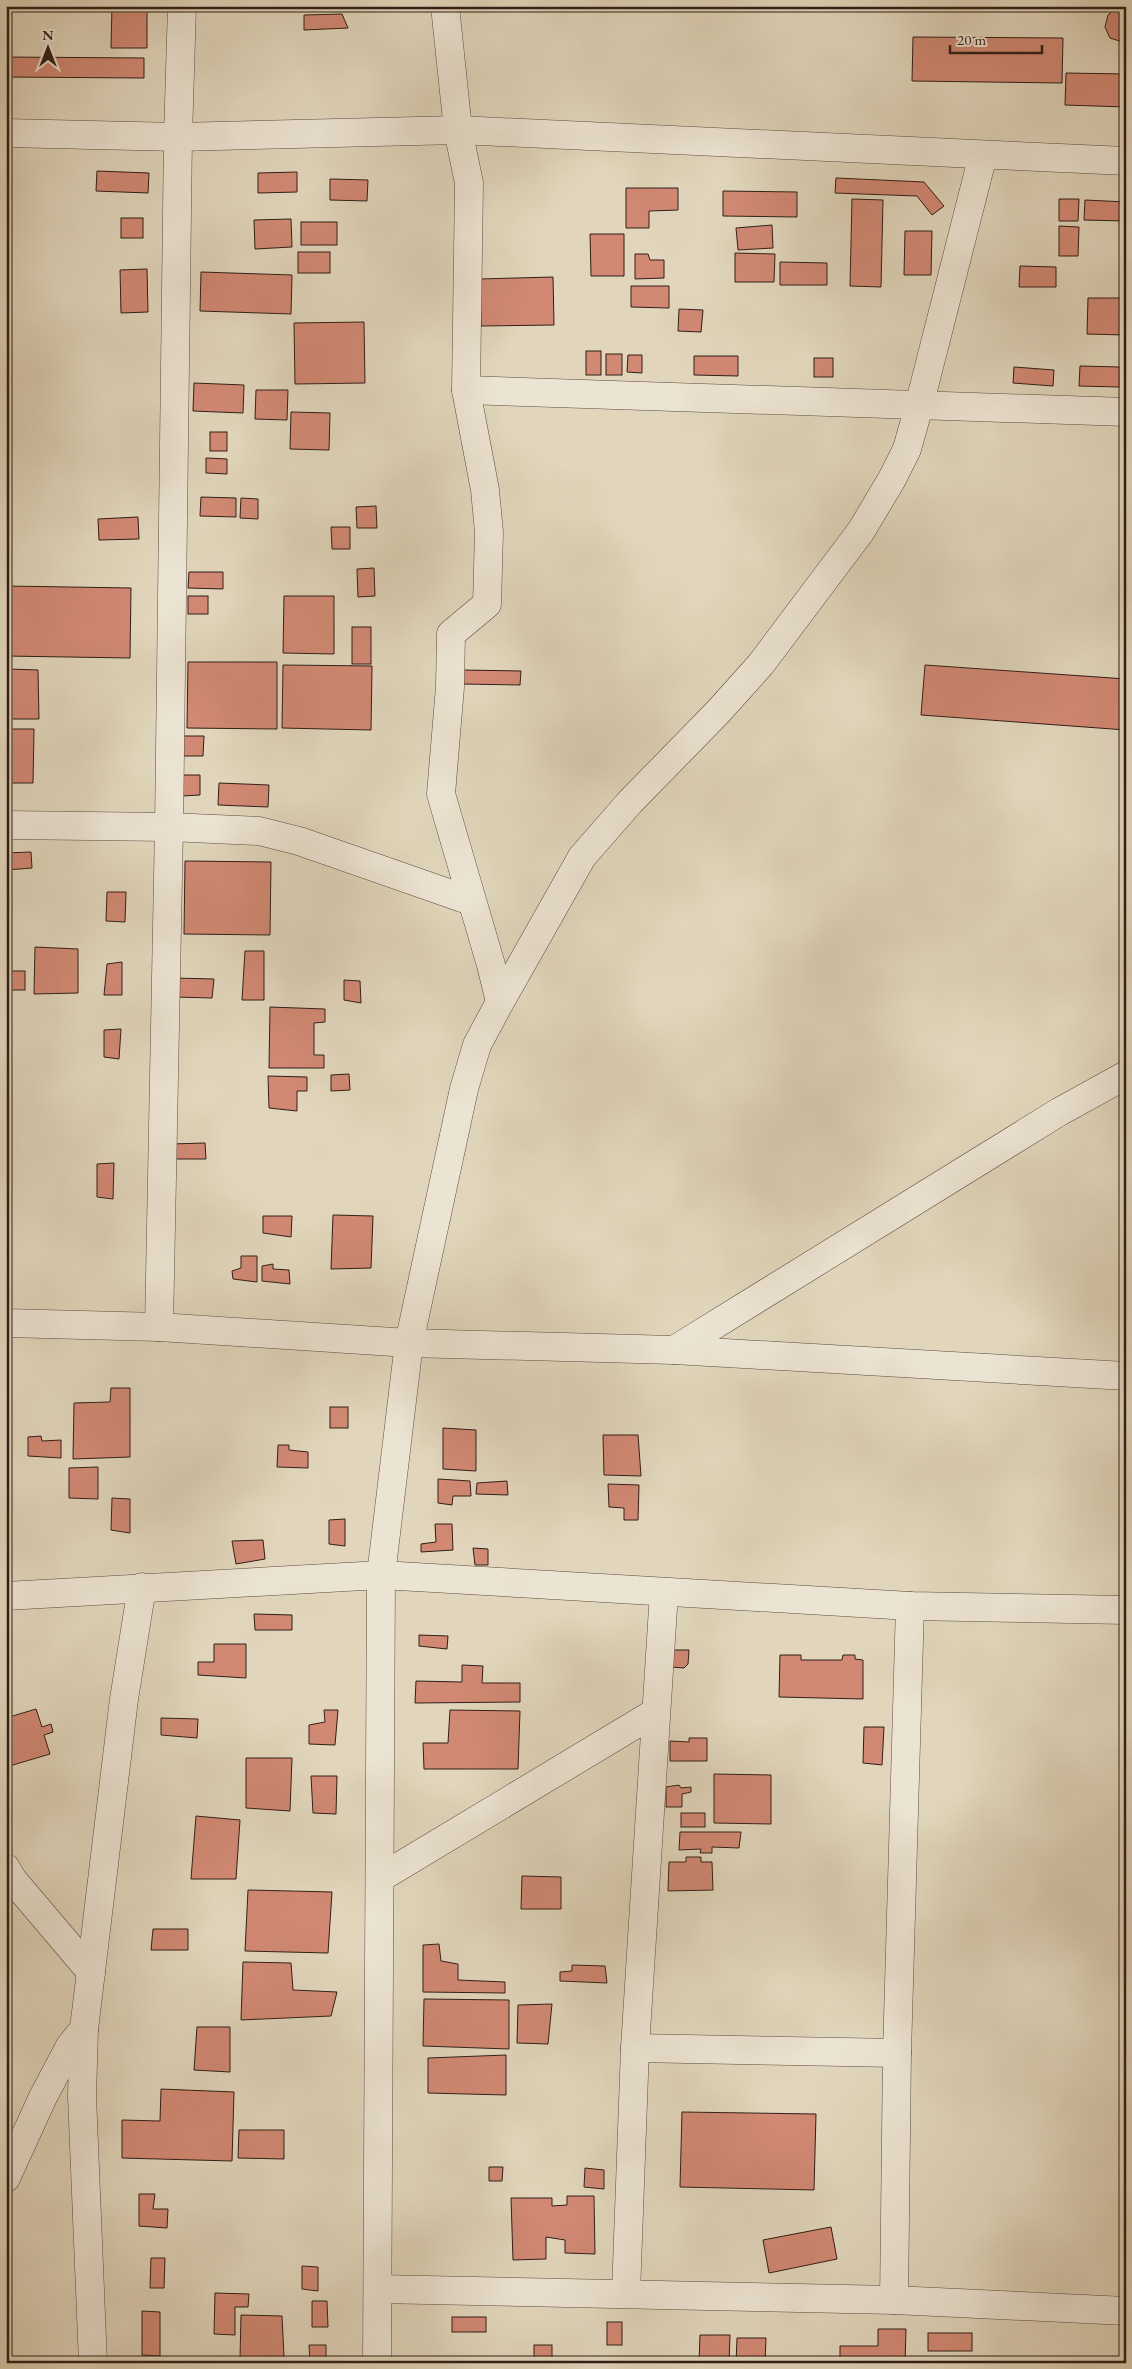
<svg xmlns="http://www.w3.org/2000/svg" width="1132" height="2369" font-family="'EB Garamond',serif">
<rect width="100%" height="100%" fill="#e1d6bc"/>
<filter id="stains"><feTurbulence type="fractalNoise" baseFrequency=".004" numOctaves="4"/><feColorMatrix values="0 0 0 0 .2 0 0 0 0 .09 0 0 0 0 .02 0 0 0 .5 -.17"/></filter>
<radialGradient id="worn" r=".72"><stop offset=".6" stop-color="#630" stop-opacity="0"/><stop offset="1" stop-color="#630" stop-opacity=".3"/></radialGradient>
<g fill="#d28974" stroke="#301e17">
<path d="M112,6H147V48H111Z"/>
<path d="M302,6H361L360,11Z"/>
<path d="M1118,7H1126V43L1110,38L1105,27L1108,15Z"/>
<path d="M342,14L348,28L304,30V15Z"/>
<path d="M913,37L1063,38L1062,83L912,81Z"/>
<path d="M6,57L144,58V78L6,77Z"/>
<path d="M1066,73L1126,74V107L1065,105Z"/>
<path d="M97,171L149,173L148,193L96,191Z"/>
<path d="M297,172V192L258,193V173Z"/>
<path d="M836,178L924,182L944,206L932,215L917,196L835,193Z"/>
<path d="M330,179L368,180L367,201L330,200Z"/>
<path d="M626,188H678V210L649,211V228H626Z"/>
<path d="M723,191L797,192V217L723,216Z"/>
<path d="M852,199L883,200L881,287L850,286Z"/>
<path d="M1059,199H1079L1078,221H1059Z"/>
<path d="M1085,200L1126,202L1125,221L1084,220Z"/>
<rect x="121" y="218" width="22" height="20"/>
<path d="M291,219L292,247L255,249L254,220Z"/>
<rect x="301" y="222" width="36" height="23"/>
<path d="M772,225L773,248L738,250L736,228Z"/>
<path d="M1059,226L1079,227L1078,256H1059Z"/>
<path d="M905,231H932L931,275H904Z"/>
<path d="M590,234H624V276H591Z"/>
<rect x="298" y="252" width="32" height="21"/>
<path d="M735,253L775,254L774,282H735Z"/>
<path d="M635,254H648L650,260H664V278L635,279Z"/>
<path d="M780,262L827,263V285H780Z"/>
<path d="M1020,266L1056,267V287H1019Z"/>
<path d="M147,269L148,312L121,313L120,270Z"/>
<path d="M201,272L292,275L291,314L200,311Z"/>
<path d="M553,277L554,325L481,326L480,279Z"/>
<path d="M631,286H669V308L631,307Z"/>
<path d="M1088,298H1125L1124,335L1087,334Z"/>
<path d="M679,309L703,310L701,332L678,331Z"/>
<path d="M364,322L365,383L295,384L294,323Z"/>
<rect x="586" y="351" width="15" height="24"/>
<rect x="606" y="354" width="16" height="21"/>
<path d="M628,355H642V373L627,372Z"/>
<path d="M694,356H738V376L694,375Z"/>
<rect x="814" y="358" width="19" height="19"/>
<path d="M1080,366L1120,367V387L1079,386Z"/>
<path d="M1014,367L1054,370L1053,386L1013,383Z"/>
<path d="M194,383L244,385L243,413L193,411Z"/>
<path d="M256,390H288L287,420L255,419Z"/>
<path d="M291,412L330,413L329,450L290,449Z"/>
<rect x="210" y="432" width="17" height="19"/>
<path d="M206,458L227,459V474L206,473Z"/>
<path d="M201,497L236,498V517L200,516Z"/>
<path d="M241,498L258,499V519L240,518Z"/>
<path d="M376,506L377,528H357L356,507Z"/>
<path d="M138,517L139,539L99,540L98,519Z"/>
<path d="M331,527H350V549H332Z"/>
<path d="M374,568L375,596L358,597L357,569Z"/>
<path d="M189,572H223V589L188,588Z"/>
<path d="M6,586L131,588L130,658L6,656Z"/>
<rect x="188" y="596" width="20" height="18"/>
<path d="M284,596H334V654L283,653Z"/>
<rect x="352" y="627" width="19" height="37"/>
<path d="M188,662H277V729L187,728Z"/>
<path d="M283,665L372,666L371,730L282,728Z"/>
<path d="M925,665L1126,679V730L921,715Z"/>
<path d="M10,669L38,670L39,719H6V703H11Z"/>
<path d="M463,670L521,671L520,685L463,684Z"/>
<path d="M6,729H34L33,783H6Z"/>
<path d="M183,736H204L203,756H183Z"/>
<path d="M183,775H200V795L182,796Z"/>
<path d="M219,783L269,785L268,807L218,805Z"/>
<path d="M31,852L32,868L6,870V853Z"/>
<path d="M185,861L271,862L270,935L184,934Z"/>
<path d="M107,892H126L125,922L106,921Z"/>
<path d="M35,947L78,949V993L34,994Z"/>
<path d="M245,951H264V1000H242Z"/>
<path d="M122,962V995H104L107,964Z"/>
<rect x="6" y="971" width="19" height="19"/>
<path d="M175,978L214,979L212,998L175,997Z"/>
<path d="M344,980L360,981L361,1003L344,1000Z"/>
<path d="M270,1007L325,1009V1022L314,1023V1055H324V1068H269Z"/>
<path d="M121,1029L119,1059L104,1057V1030Z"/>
<path d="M349,1074L350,1090L331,1091V1075Z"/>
<path d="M268,1076L307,1077V1091H297V1111L269,1108Z"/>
<path d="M205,1143L206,1159H171V1144Z"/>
<path d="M114,1163L113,1199L97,1197V1164Z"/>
<path d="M333,1215L373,1216L371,1268L331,1269Z"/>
<path d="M263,1216H292L291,1237L263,1233Z"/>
<path d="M241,1256H257V1282L233,1279L232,1271L241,1268Z"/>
<path d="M273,1264V1269L289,1270L290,1284L262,1281V1266Z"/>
<path d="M111,1388H130V1457L73,1459L74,1403L110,1402Z"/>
<rect x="330" y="1407" width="18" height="21"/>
<path d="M443,1428L476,1430V1471L443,1469Z"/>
<path d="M603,1435H638L641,1476L604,1475Z"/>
<path d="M41,1436L42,1441L61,1440V1458L28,1456V1437Z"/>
<path d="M278,1445H289V1450L308,1452V1468L277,1467Z"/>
<path d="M98,1467V1499L69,1498V1468Z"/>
<path d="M438,1479L470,1481L471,1496H453L452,1505L438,1503Z"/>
<path d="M507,1481L508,1495L476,1494L477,1483Z"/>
<path d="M608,1484L639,1485L638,1520H624V1508L609,1507Z"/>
<path d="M112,1498L130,1499V1533L111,1530Z"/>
<path d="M345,1519V1546L329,1544V1520Z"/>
<path d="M435,1524H452L453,1550L421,1552V1544L436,1542Z"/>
<path d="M263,1540L265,1559L236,1564L232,1541Z"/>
<path d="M473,1548L488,1549V1565H475Z"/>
<path d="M254,1614L292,1615V1630H255Z"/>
<path d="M419,1635L448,1636L447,1649L419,1646Z"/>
<path d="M214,1644H246V1678L198,1675V1662H214Z"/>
<path d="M671,1650H689L688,1664L684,1668L671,1667Z"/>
<path d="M780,1655H801V1660H842L843,1655H855V1659L863,1660V1699L779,1697Z"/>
<path d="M462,1665L483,1666L482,1683H520V1702L415,1703L416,1681L462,1682Z"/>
<path d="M36,1709L42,1727L51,1724L53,1732L44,1735L50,1754L6,1767V1718Z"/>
<path d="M324,1710H338L335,1745L309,1744V1725L325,1722Z"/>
<path d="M450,1710L520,1711L518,1769H424L423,1743H448Z"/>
<path d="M161,1718L198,1719L197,1738L161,1735Z"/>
<path d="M864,1727H884L882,1765L863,1763Z"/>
<path d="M689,1738H707V1761H670V1741L689,1742Z"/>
<path d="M246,1758H292L290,1811L246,1808Z"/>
<path d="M714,1774L771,1775V1824L714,1823Z"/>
<path d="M311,1776H337L336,1814L313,1813Z"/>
<path d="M679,1785L681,1788L691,1787V1792L682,1794V1807H666V1787Z"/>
<rect x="681" y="1813" width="24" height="14"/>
<path d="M196,1816L240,1820L236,1879H191Z"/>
<path d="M680,1832H741L739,1848L712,1847V1853H700L701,1849L679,1850Z"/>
<path d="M686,1857H701V1862H712L713,1890L668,1891L669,1862H686Z"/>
<path d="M522,1876L561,1877V1909H521Z"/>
<path d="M248,1890L332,1892L328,1953L245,1951Z"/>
<path d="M153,1929H188V1950H151Z"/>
<path d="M439,1944L441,1961L458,1964V1980L505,1982V1993L423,1992V1945Z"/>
<path d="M243,1962L291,1963L293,1990L337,1992L331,2016L241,2020Z"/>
<path d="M572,1965L605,1966L607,1983L560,1981V1972L572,1971Z"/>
<path d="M424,1999L509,2000V2049L423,2046Z"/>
<path d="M552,2004L548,2044L517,2043L518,2005Z"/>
<path d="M197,2027H230V2072L194,2070Z"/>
<path d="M506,2055V2095L428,2093V2058Z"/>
<path d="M161,2089L234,2092L232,2161L122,2158V2120L160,2121Z"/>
<path d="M682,2112L816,2114L814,2190L680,2187Z"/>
<path d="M239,2130H284V2159L238,2158Z"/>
<path d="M489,2167H503L502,2181H489Z"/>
<path d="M585,2168L604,2170V2189L584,2187Z"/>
<path d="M139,2194H155L153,2209H168L167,2228L139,2226Z"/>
<path d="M567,2196H594L595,2254L565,2253V2240L546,2237V2259L513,2260L511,2198H552V2206L567,2205Z"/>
<path d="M831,2227L837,2259L769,2273L763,2240Z"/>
<path d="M151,2258H165L164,2288H150Z"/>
<path d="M302,2266L318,2267V2291L302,2289Z"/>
<path d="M215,2293L249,2294L248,2307H235V2335L214,2334Z"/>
<path d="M312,2301H327L328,2327H312Z"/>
<path d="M142,2311L160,2312V2356L142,2355Z"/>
<path d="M241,2315L282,2316L284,2357L240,2358Z"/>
<rect x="452" y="2317" width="34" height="15"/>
<rect x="607" y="2322" width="15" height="23"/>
<path d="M878,2329H906L905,2363H840V2346H878Z"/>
<rect x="928" y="2333" width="44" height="18"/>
<path d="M700,2335H730L729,2363H699Z"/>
<path d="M737,2338H766L765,2363H736Z"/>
<path d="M309,2345H326V2363H310Z"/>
<rect x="534" y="2345" width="18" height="18"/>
<rect x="142" y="2360" width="23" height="3"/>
</g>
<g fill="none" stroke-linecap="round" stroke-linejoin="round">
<g stroke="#5c4c40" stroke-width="29">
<g id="minor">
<path d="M6,133L178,137L458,130L1126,161"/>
<path d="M466,390L1126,412"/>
<path d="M6,825L169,827L259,831L299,841L471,901"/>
<path d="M500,1002L582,857L630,802L718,712L761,664L861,531L892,479L907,449L919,406L983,155"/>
<path d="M6,1323L159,1327L409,1343L674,1350L1126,1376"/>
<path d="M159,1327L169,827L178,137L182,6"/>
<path d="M674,1350L1059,1112L1126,1075"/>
<path d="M6,1596L381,1575L910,1606L1126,1610"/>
<path d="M6,1868L13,1880L91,1972"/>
<path d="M380,1878L656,1712"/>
<path d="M635,2048L897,2053"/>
<path d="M6,2178L43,2097L70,2046L84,2029"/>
<path d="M378,2289L894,2300L1126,2311"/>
<path d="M626,2293L635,2048L664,1592"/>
<path d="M894,2300L897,2053L910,1606"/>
<path d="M93,2363L82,2096L84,2029L124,1699L142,1587"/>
<path d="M377,2363L381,1575L409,1343L464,1089L477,1045L500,1002L491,965L441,794L450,687L451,634L487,604L489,532L485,490L466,390L469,183L458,130L445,6"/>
</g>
</g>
<use href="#minor" stroke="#ece4d3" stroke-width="28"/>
</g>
<rect width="1132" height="2369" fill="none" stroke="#e1d6bc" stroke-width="25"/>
<rect x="8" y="8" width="1117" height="2354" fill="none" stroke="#301e17" stroke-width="2.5"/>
<rect x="12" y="12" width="1107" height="2344" fill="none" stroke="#301e17"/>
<g transform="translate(48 48)" stroke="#ece4d3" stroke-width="4" paint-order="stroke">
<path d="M0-4L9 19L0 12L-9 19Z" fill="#301e17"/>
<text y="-8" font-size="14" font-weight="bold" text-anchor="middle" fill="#301e17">N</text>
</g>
<path d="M950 45v8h92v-8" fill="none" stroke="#301e17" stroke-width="2.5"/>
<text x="957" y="45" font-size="15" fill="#301e17" stroke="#ece4d3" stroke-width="4" paint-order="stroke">20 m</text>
<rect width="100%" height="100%" filter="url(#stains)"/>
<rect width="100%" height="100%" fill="url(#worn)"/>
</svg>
